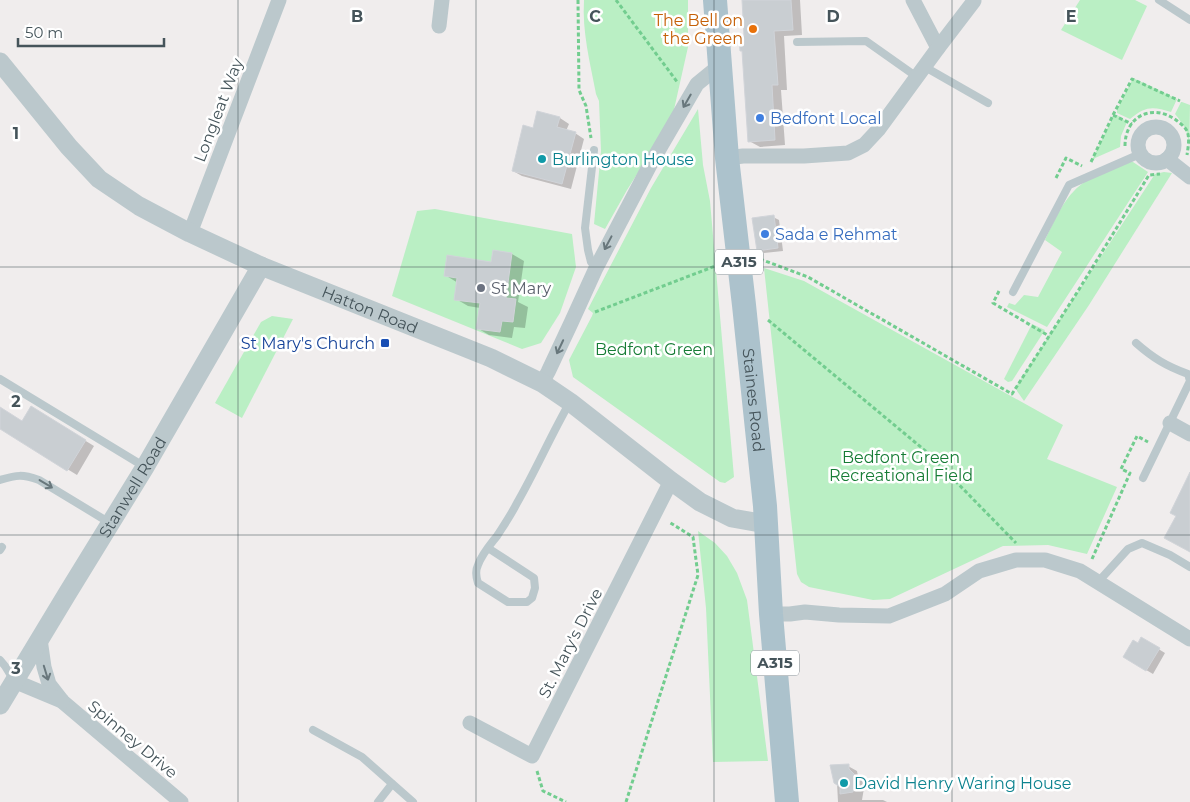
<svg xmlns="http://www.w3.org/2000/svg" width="1190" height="802" font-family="Montserrat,sans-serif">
<rect width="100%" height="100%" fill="#f0eded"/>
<g fill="#baefc4">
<path d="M584,0H688V47L673,114L665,130L627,190L605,229L594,224L601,151L599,101L596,94C590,62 582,32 584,0Z"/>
<path d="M1080,0H1135L1147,6L1122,60L1061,30Z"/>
<path d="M1133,78L1177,99L1171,112C1153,106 1145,106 1130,119L1117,113V110Z"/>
<path d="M1181,102H1182L1190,105L1189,155C1189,134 1188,130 1175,114Z"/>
<path d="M698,109L703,165L710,201L734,477L725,483L720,482L573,377L569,360L592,316L593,313L588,309L651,188Z"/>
<path d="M1117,115L1127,122L1121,136L1120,147L1095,158L1093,161L1092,160L1113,117Z"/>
<path d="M1127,158L1148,172L1047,327L1007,307L1009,303L1015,305L1024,295L1038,297L1062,252L1045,240C1055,219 1064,197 1083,183C1095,174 1113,166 1127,158Z"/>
<path d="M1164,172L1172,173L1089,305L1024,401L1017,391V385L1155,174Z"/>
<path d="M435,209L572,234L576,267L560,313L541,343L522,349L392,296L417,211Z"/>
<path d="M764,268L804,281L1063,425L1047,459L1117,487L1087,554L1048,545L1003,546L890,599L873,600L809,587L801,582L797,574Z"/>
<path d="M272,316L293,319L242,418L215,403L261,322Z"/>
<path d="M1032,324L1045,330L1012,381L1008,382L1004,379Z"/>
<path d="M698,531L715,543L727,556L737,573L747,600L768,761L713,762L706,608Z"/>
</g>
<g fill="#0003">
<path d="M743,0H800L802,35L784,36L787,90H781L785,145L760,147L749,141Z"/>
<path d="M538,113L560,118L569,124L566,131L575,133L584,139L571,189L522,176L513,171L534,129Z"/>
<path d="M773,217L779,220L783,251L764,253L758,250Z"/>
<path d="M512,254L524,261L518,302L528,307L525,328L514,327L512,338L489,335L477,328L480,308L468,306L456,299L458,283L445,275L492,263Z"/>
<path d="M40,413L94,446L77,475L0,428V414L22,422Z"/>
<path d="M1142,639L1165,653L1153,674L1124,657L1138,645Z"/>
<path d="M848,766L857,771L858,776L865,782L862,800H883L887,802H838L837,783Z"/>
</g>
<g fill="#c9ced2" stroke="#d1d4d9">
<path d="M742,0H791L793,30L774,31L778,85H772L775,140L748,142L742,51H740L739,36H744Z"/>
<path d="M537,111L560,117L557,127L576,132L562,184L512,171L523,125L533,128Z"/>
<path d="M774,215L778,248L757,251L752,218Z"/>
<path d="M493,250L512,253L506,298L516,299L513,322L502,321L500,332L476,329L480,303L454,300L457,278L444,276L447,255L491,262Z"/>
<path d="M31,406L86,440L67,471L0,429V407L22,421Z"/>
<path d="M1190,472V552L1164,538L1176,516L1170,513Z"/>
<path d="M1141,637L1160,648L1146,671L1123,657L1133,640L1138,643Z"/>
<path d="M849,764V769L856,776L853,792L840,794V787L834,783L830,765Z"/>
</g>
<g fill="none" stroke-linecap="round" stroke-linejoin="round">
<g stroke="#72cd8f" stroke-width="3" stroke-dasharray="4 2.5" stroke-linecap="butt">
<path d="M578,0L579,90L586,106L591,138"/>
<path d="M616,0L678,83"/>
<path d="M1113,115L1132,79L1180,101"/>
<path d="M1125,146C1125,116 1152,103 1176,120C1180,123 1185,127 1187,131C1190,138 1188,148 1187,155"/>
<path d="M1091,162L1113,115L1132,124"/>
<path d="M1056,178L1066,158L1082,166"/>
<path d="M760,259L808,277L1012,394L1078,291L1149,175L1160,174"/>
<path d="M999,291L993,303L1049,336"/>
<path d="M595,312L718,265"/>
<path d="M768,320L928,453L1016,543"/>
<path d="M1092,559L1130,473L1121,469L1137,436L1148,442"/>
<path d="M537,771L543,791L566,802"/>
<path d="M626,802L698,575L693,537L669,522"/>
</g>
<g stroke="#bbc8cc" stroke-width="8">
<path d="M1159,0L1190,20"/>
<path d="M797,42L866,41L917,77"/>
<path d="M925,67L988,103"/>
<path d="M594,150L585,228L588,250L591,262L596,268"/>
<path d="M1013,292L1069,185L1140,154"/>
<path d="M1136,343C1153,358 1166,366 1188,374L1190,381L1143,478"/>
<path d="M0,379L145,467"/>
<path d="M0,480C17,475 22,474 39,480L110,523"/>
<path d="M488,548L534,578L535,588L532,598L527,602H508L478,583C476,577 475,571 478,565C482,554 490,545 497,536C504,525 511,515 517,503C536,470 551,435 570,402"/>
<path d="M0,550L2,547"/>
<path d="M1098,582L1128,549L1142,543L1170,555L1190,567"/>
<path d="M0,660L5,666L13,679"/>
<path d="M313,730L362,757L413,802"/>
<path d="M378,802L392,784"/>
</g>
<g stroke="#bbc8cc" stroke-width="15">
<path d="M913,0L938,48"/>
<path d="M439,26L442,0"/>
<circle cx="1156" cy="145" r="18"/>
<path d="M727,158L743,156H804L848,153L864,145L878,130L938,48L974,1"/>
<path d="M1167,159L1190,177"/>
<path d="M190,233L279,0"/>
<path d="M542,383L548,372L571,323L596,268L651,163L697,84L719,66"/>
<path d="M1170,423L1190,434"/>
<path d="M771,614H790L805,612L839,615L889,616L945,594L979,571L1016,560H1045L1080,571L1190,639"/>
<path d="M40,639L44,667L49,684L63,702L181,802"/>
<path d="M14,681L62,701"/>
<path d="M470,723L532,756L671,481"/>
</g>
<g stroke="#bbc8cc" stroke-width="19">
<path id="s1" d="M0,62L69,147L99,179L139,206L190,233L261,266L491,358L542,383L570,402L671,481L700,502L732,518L766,524"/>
<path id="s2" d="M0,705L67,594L145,467L261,266"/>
</g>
<path stroke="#acc2cc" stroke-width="24" id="s3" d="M715,0L727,158L744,305L765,506L771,614L787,802"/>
</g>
<defs><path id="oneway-shaft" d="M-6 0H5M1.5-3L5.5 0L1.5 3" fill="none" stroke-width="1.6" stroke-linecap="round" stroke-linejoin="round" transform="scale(1.25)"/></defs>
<g stroke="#68777c">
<use href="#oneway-shaft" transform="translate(687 101) rotate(120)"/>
<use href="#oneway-shaft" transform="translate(608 243) rotate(118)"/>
<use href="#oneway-shaft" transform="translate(560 347) rotate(115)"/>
<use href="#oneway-shaft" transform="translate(46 484) rotate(31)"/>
<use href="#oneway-shaft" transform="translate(46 673) rotate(73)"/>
</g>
<path fill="none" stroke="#45545a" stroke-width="1" stroke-opacity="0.55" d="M238,0V802M476,0V802M714,0V802M952,0V802M0,267H1190M0,535H1190"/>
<circle fill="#e8710a" stroke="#fff" stroke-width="2" cx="753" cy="29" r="5"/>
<g fill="#3f7fe0" stroke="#fff" stroke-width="2">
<circle cx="760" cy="118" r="5"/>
<circle cx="765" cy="234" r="5"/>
</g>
<g fill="#0f9aa8" stroke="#fff" stroke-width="2">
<circle cx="542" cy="159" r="5"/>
<circle cx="844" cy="783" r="5"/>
</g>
<circle fill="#6b7280" stroke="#fff" stroke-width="2" cx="481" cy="288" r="5"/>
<rect fill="#1a4fb4" stroke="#fff" stroke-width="2" x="380" y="338" width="10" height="10" rx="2.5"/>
<g text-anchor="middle" stroke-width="5" stroke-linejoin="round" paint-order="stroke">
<g fill="#fff" stroke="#7d878c" stroke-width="1">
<rect x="715" y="249.5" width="48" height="25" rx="4"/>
<rect x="751" y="650.5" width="48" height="25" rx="4"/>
</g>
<g font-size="15" font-weight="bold" fill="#45545a">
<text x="739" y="267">A315</text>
<text x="775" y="668">A315</text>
</g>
<g font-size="16" fill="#c56008" stroke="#fff" text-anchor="end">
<text x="743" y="26">The Bell on<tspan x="743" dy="18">the Green</tspan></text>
</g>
<g font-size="16" fill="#45545a" stroke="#fff">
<text transform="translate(218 110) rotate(-69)" y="6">Longleat Way</text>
<text dy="6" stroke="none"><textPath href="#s1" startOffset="455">Hatton Road</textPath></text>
<text dy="6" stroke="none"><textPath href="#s3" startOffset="402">Staines Road</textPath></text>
<text dy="6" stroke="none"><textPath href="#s2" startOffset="255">Stanwell Road</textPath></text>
<text transform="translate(570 643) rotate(-63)" y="6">St. Mary's Drive</text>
<text transform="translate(133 739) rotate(40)" y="6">Spinney Drive</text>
</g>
<g font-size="16" fill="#366cbe" stroke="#fff" text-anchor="start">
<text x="770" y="124">Bedfont Local</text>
<text x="775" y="240">Sada e Rehmat</text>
</g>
<g font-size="16" fill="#0d838f" stroke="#fff" text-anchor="start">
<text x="552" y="165">Burlington House</text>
<text x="854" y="789">David Henry Waring House</text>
</g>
<g font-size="16" fill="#5b616d" stroke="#fff" text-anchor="start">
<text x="491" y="294">St Mary</text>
</g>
<g font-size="16" fill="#164399" stroke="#fff" text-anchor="end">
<text x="375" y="349">St Mary's Church</text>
</g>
<g font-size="16" fill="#167c35" stroke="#fff">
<text x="654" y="355">Bedfont Green</text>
<text x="901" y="463">Bedfont Green<tspan x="901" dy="18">Recreational Field</tspan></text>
</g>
</g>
<g font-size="16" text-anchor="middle" font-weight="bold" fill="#45545a" stroke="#fff" stroke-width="5" stroke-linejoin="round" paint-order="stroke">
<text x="357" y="22">B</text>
<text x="595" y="22">C</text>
<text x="833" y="22">D</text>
<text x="1071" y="22">E</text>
<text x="16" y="139">1</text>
<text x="16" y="407">2</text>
<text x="16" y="674">3</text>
</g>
<path d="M18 38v8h146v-8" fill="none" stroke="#45545a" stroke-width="2.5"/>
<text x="25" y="38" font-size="15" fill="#45545a" stroke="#ffffff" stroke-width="4" paint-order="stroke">50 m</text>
</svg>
